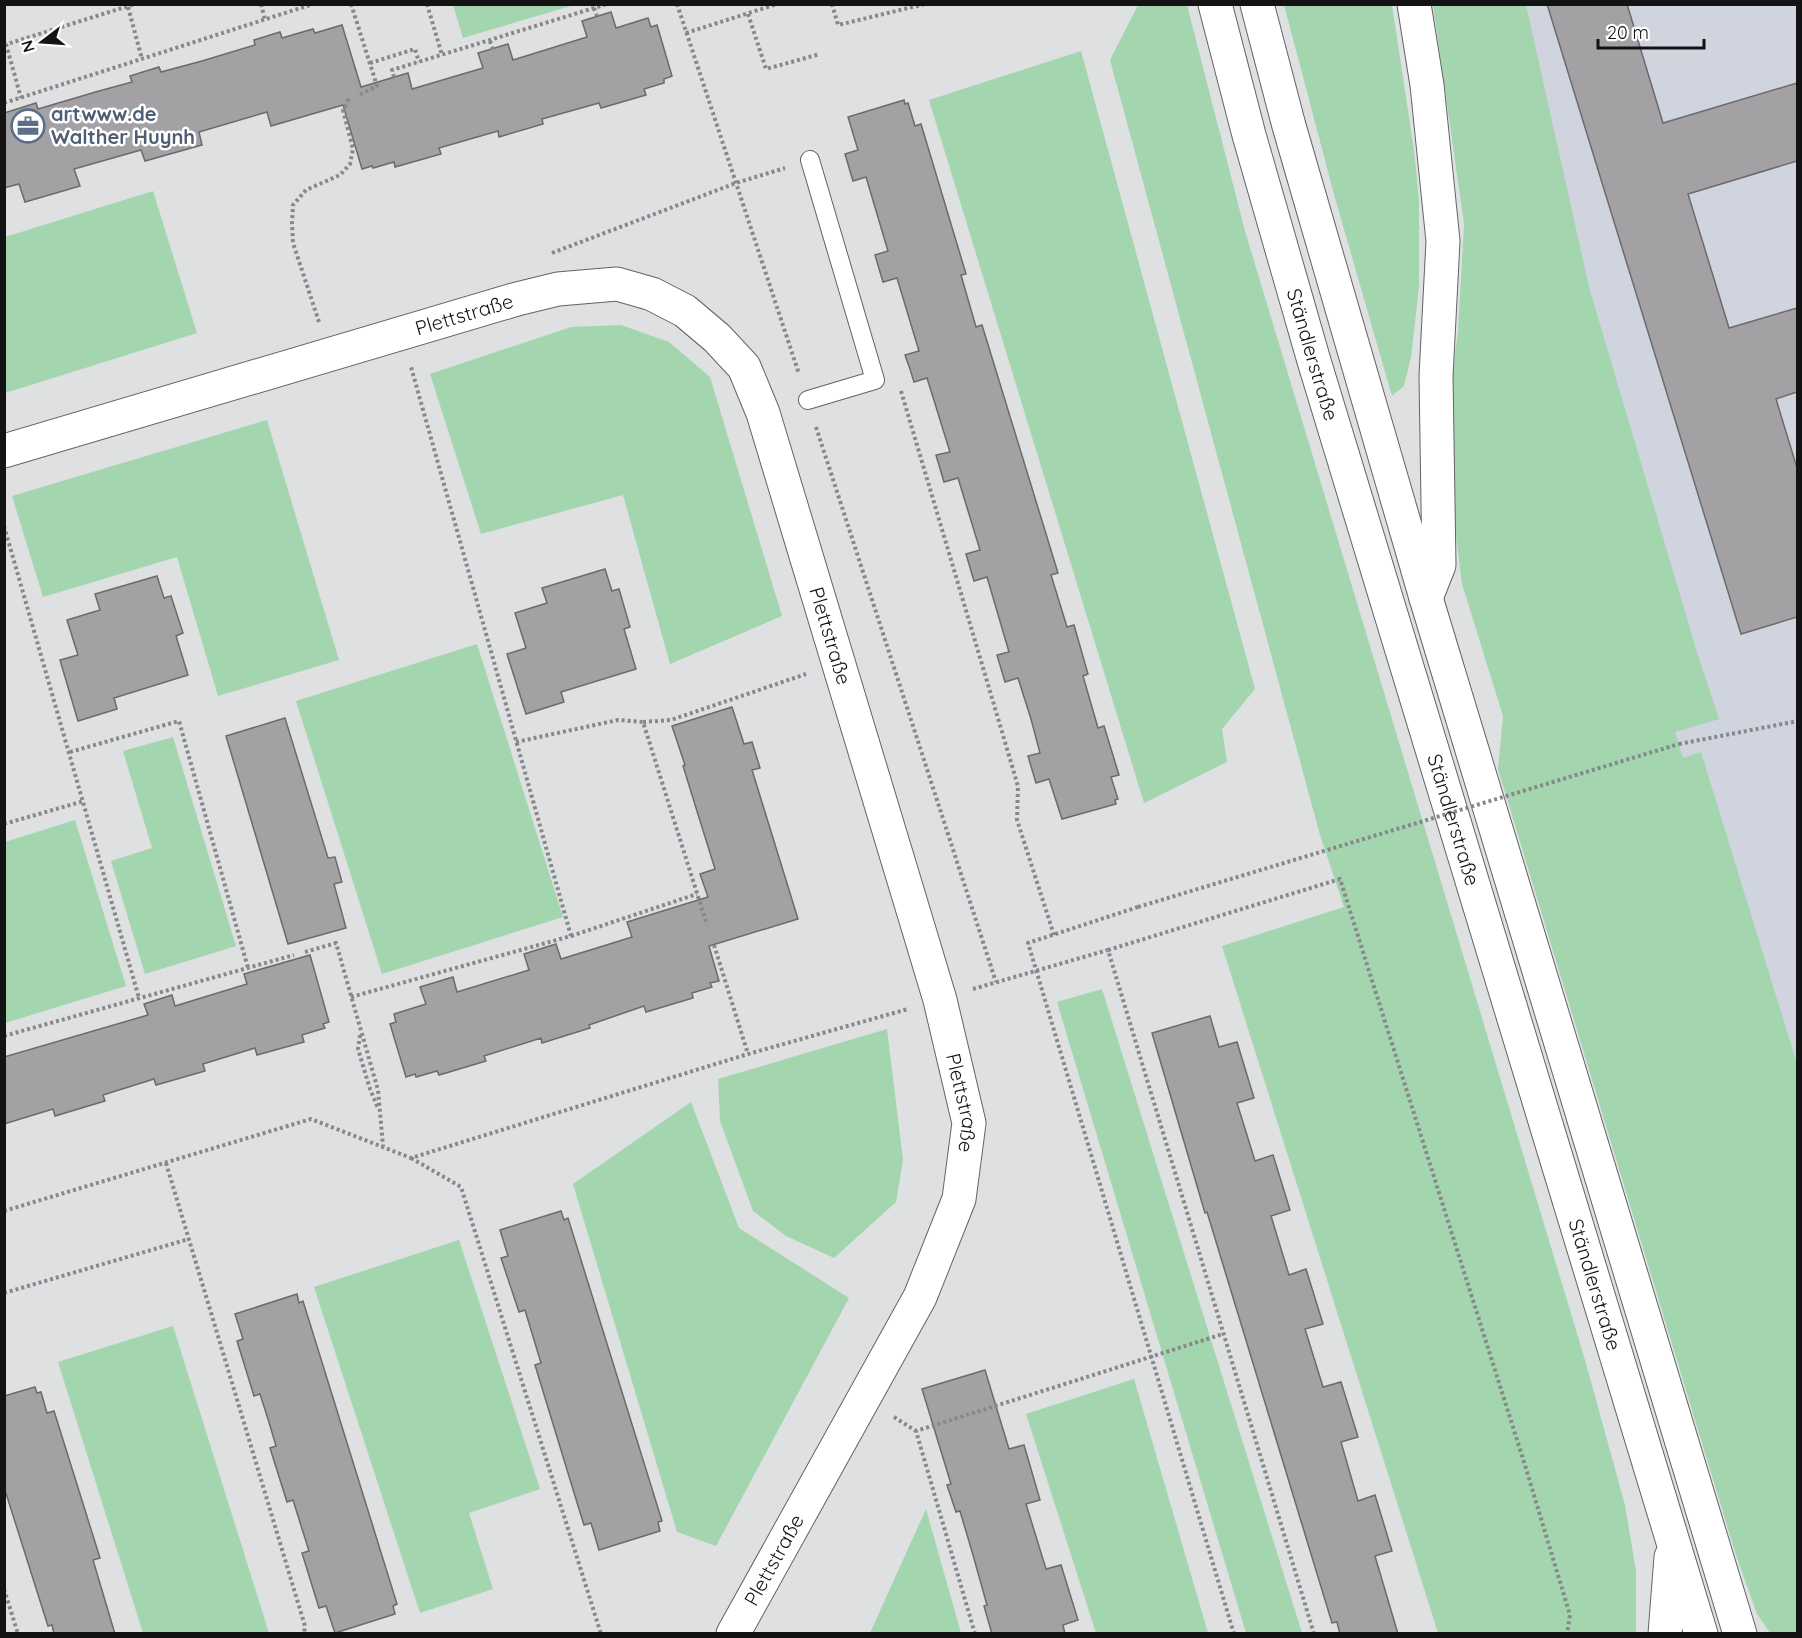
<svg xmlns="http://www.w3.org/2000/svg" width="1802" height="1638" font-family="Quicksand,sans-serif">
<rect width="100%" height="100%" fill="#dee0e2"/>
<path fill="#d0d4de" d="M1433,5H1797V1432Z"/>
<g fill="#a3d5af">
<path d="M453,5V4L574,5L463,38Z"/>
<path d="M1138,5H1187L1245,231L1585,1360L1625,1505L1636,1571V1633H1438L1222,946L1344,907L1320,835L1110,60Z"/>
<path d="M1284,5H1392L1414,150L1419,200V287L1411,357L1404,386L1392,396L1335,198Z"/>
<path d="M1433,5H1526L1589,287L1696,649L1719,719L1675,732L1683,758L1701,752L1797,1064V1633H1770L1757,1614L1735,1552L1498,769L1503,716L1462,584L1455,527L1450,423L1452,374L1458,332L1464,224Z"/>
<path d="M1081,51L1255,689L1222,729L1227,762L1144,803L929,100Z"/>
<path d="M153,191L197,333L5,393V237Z"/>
<path d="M621,325L669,342L710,377L782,616L670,664L623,495L481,534L430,374L571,327Z"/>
<path d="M267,420L339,660L218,696L177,557L43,597L12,496Z"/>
<path d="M477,644L563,917L382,974L296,701Z"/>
<path d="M173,737L236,946L145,974L111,861L152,848L123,751Z"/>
<path d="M75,820L126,986L5,1023V842Z"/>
<path d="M1102,989L1302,1633H1246L1057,1002Z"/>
<path d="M887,1029L903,1160L896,1202L834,1258L786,1236L753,1211L720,1121L718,1079Z"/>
<path d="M691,1102L739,1228L849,1298L716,1546L677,1532L573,1184Z"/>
<path d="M459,1240L540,1489L469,1513L493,1589L420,1613L314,1287Z"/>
<path d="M173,1326L269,1633H143L58,1362Z"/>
<path d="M1134,1379L1208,1633H1096L1026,1414Z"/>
<path d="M926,1509L961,1633H870Z"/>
</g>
<g fill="#a3a1a3" stroke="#6b6a6c" stroke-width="1.5">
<path d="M1547,4H1627L1663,123L1797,83V161L1688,194L1729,328L1797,308V392L1776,399L1797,468V617L1741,634Z"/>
<path d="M611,12L616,28L648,18L651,27L657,25L672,76L664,79V83L644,89L646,95L601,108L599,103L542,119L543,124L499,137L498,131L439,148L441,154L395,167L394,162L373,168L372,166L362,169L343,105L271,126L267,112L199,132L202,145L145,161L141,150L74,169L80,186L25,202L19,184L4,188V113L36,103L38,109L99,91L132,82L130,76L159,67L161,72L202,61L255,45L254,40L280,32L282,38L313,29L315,33L342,25L361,87L408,73L412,89L483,68L478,53L508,44L513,60L587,37L582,21Z"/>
<path d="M904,100L905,104L908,103L915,126L921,124L966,274L961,275L976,327L982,325L1058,573L1051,575L1067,627L1074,625L1088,674L1083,676L1098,728L1104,726L1119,775L1111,777L1118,799L1115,800L1116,804L1062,819L1049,779L1036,783L1028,756L1040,753L1031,719L1018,678L1005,682L997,655L1009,652L987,577L974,581L966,554L980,550L958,478L944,482L936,455L950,452L927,378L914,382L910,369L905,355L919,351L897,278L883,282L875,255L888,251L866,177L853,181L845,154L858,150L848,117Z"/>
<path d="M605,569L612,591L619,589L630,627L624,629L636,669L561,692L564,702L526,714L507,654L526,648L515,613L547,603L542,588Z"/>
<path d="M157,576L164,598L171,596L183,633L176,636L188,675L114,698L117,709L78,721L60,660L78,655L67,620L100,610L95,594Z"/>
<path d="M732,707L744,744L752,742L760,768L752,770L798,919L709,946L719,981L710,983L712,987L692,993L693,998L646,1012L644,1006L589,1025L590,1028L542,1043L541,1038L484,1056L486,1061L439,1075L437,1071L416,1077L415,1074L406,1077L390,1024L396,1022L394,1014L426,1004L420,987L453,977L457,992L529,970L524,954L556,944L561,959L600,947L632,937L627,922L708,897L700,874L715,869L683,766L685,765L672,726Z"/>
<path d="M285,718L328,858L335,857L342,882L334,884L346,928L288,944L226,736Z"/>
<path d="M310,955L329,1022L323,1024L325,1028L302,1035L304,1042L257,1055L255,1048L203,1064L205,1071L156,1085L154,1079L103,1095L105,1101L55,1116L53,1109L4,1124V1057L148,1015L144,1004L172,995L175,1006L247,984L244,974Z"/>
<path d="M1210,1016L1219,1047L1237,1042L1254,1098L1237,1103L1255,1161L1273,1155L1290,1210L1271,1216L1289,1275L1306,1269L1323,1324L1305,1329L1323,1387L1341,1382L1358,1437L1341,1442L1358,1501L1375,1495L1392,1551L1375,1556L1398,1634H1340L1337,1622L1332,1623L1207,1212L1205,1213L1152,1033Z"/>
<path d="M561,1211L564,1220L568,1218L662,1521L658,1522L660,1531L599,1550L591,1523L584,1525L579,1509L535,1365L541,1363L525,1310L519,1312L501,1258L508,1256L500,1230Z"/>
<path d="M297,1294L299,1303L303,1301L397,1604L393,1606L395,1614L335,1633L326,1606L319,1608L302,1553L309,1551L293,1500L287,1502L270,1448L276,1446L268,1419L260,1394L254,1396L237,1341L243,1339L235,1314Z"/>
<path d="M985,1370L1009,1449L1024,1445L1040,1500L1026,1504L1046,1569L1061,1565L1078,1620L1063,1625L1065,1634H992L984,1606L987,1605L973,1555L960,1511L956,1512L947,1485L951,1484L922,1389Z"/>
<path d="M35,1387L37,1393L41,1392L47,1413L54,1411L100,1558L93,1560L115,1634H54L52,1625L48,1626L4,1487V1396Z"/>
</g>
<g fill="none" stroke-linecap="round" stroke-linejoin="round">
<g stroke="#626365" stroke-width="20">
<path id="service" d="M808,400L875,380L810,160"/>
</g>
<g stroke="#626365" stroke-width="35">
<g id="minor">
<path id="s1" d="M4,451L517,299L558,289L617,284L652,294L685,311L717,338L744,367L763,413L919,930L940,1000L969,1123L959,1199L920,1297L733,1634"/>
</g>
</g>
<g stroke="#626365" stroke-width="35">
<g id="trunk">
<path id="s2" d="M1215,4L1249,135L1314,361L1701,1634"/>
<path d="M1257,4L1289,126L1426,598L1740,1634"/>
<path d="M1414,4L1427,85L1443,241L1436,376L1439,565L1426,598"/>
<path d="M1665,1634L1671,1557"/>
</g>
</g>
<g stroke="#87888a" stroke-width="4" stroke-dasharray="3 3" stroke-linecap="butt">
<path d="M261,4L265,20"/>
<path d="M351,4L377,86L357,96"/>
<path d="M427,4L442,55"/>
<path d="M677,4L799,374"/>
<path d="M832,4L838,25L925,4"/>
<path d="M128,7L142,59"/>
<path d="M594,8L597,16"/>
<path d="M748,14L766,69L820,54"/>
<path d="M686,33L777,4"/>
<path d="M490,41L493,49"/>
<path d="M6,44L21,98"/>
<path d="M4,45L135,4"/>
<path d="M370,63L415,49L419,62"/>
<path d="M394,77L392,70L607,4"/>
<path d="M4,103L313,4"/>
<path d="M552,253L736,183L785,168"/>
<path d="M319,322L293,243L292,223L293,205L306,190L340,175L350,164L353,149L343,110L349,98"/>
<path d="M901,391L1018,786L1017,820L1054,935"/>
<path d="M816,427L996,982"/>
<path d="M4,526L139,998"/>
<path d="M643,722L671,720L806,674"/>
<path d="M516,742L618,720L643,722L707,925"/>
<path d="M1679,744L1798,721"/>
<path d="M70,752L179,721L248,968"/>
<path d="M4,824L84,801"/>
<path d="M1138,907L1028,943L1234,1634"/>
<path d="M571,936L697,894"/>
<path d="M714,945L748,1054"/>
<path d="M1108,950L1340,879L1524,1462L1570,1615L1567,1634"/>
<path d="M305,952L336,943L378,1090L383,1146"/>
<path d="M973,989L1108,950L1314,1634"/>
<path d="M351,997L571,936L411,367"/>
<path d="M360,1035L358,1049L370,1089L378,1108"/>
<path d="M4,1036L294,955"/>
<path d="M411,1158L461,1187L601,1634"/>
<path d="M166,1163L305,1626L304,1634"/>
<path d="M4,1211L311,1119L411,1158L748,1054L908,1009"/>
<path d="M4,1293L189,1239"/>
<path d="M894,1417L916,1431"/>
<path d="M4,1589L18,1634"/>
<path d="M975,1634L916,1431L1223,1334"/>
</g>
<use href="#service" stroke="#fff" stroke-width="18"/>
<use href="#minor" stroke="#fff" stroke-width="33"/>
<use href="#trunk" stroke="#fff" stroke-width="33"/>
<path stroke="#87888a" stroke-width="4" stroke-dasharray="3 3" stroke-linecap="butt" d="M1138,907L1679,744"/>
</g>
<defs>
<g id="office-ring" transform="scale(1.725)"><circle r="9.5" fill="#fff" stroke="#5c6f8a" stroke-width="1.5"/><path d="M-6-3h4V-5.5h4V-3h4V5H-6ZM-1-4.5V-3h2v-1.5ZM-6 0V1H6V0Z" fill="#5c6f8a"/></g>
</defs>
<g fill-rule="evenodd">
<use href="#office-ring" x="28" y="126"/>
</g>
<g text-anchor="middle" stroke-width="5" stroke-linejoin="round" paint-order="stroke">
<g font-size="20" font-weight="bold" fill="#4e5e75" stroke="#fff" text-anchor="start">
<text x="51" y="121">artwww.de<tspan x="51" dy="23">Walther Huynh</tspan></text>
</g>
<g font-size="20" fill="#131314" stroke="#fff">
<text dy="7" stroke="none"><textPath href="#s1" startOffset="480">Plettstraße</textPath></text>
<text dy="7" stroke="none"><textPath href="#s2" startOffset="364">Ständlerstraße</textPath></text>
<text dy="7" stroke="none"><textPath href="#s1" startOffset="1074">Plettstraße</textPath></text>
<text dy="7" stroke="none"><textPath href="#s2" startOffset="850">Ständlerstraße</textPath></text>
<text dy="7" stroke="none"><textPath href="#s1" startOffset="1560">Plettstraße</textPath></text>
<text dy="7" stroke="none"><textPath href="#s2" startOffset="1336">Ständlerstraße</textPath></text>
<text transform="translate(774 1560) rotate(-61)" y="7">Plettstraße</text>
</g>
</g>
<rect width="1802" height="1638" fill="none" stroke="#131314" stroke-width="12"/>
<g transform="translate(42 42) rotate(253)" stroke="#ffffff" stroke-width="4.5" paint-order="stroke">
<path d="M0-4.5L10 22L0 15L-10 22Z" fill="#131314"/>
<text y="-9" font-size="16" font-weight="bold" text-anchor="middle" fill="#131314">N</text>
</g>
<path d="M1598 39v9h106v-9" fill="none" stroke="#131314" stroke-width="3"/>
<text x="1607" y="39" font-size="18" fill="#131314" stroke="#ffffff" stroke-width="4.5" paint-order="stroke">20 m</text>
</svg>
